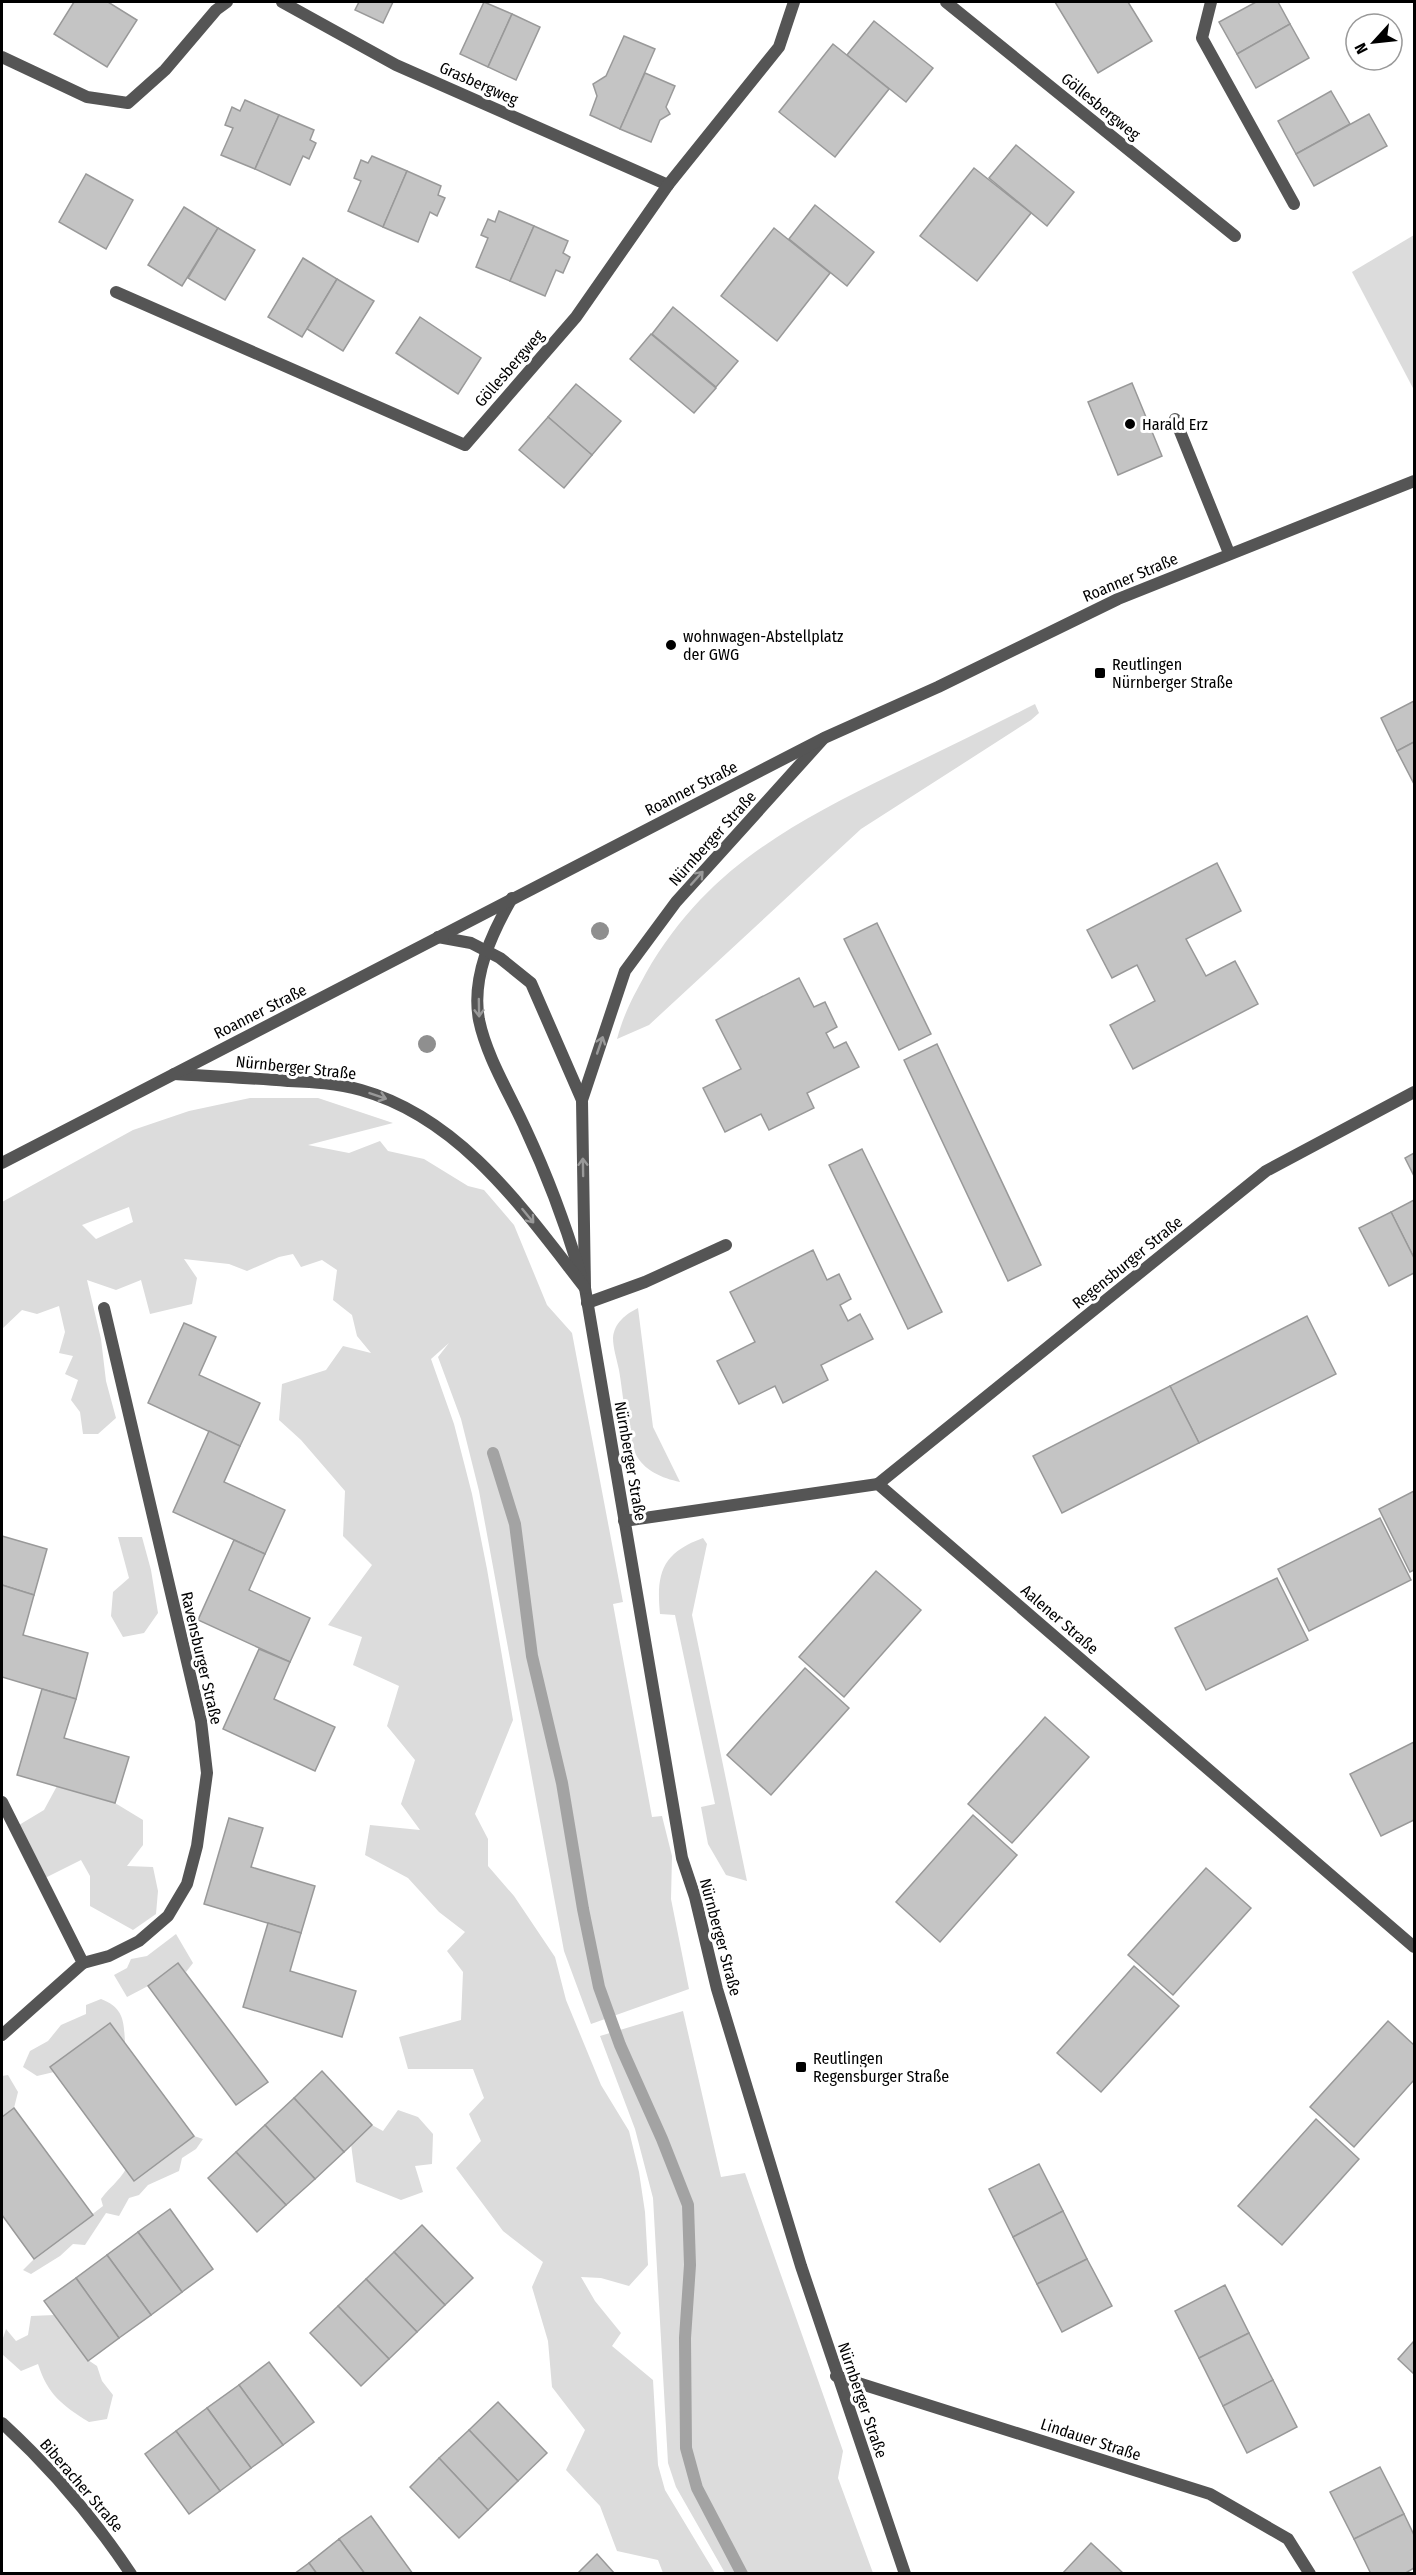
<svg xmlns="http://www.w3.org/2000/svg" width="1416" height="2575" font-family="'Fira Sans Condensed',sans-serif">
<rect width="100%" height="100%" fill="#fff"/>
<g fill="#dcdcdc" fill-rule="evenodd">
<path d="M1414,235V390L1352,272Z"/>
<path d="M1035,704L1039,713L1031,720L861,829L649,1025L617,1039C624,1013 633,997 646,973C706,869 789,825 893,774C940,751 988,728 1035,704Z"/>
<path d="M250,1098H318L393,1123L308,1145L349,1153L380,1141L388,1151L424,1159L468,1186L484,1190L514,1225L547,1305L572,1333L623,1602L613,1604L652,1817L662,1816L672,1856L671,1899L689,1989L591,2024L564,1951L479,1491L461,1419L438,1357L449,1343L431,1359L454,1424L472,1494L487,1569L513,1720L475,1814L488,1839V1866L514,1896L555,1957L566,2000L601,2085L629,2131L639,2172L645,2212L648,2265L629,2286L601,2278L581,2277L595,2301L621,2333L612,2346L653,2380L658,2465L665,2490L715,2573H663L658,2560L617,2551L600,2506L566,2470L585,2430L552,2387L548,2341L532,2287L543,2262L503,2231L456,2168L481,2141L469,2114L484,2098L473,2069H408L399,2037L461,2020L463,1972L447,1951L465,1932L439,1912L408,1878L365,1855L370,1825L420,1830L401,1804L415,1760L387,1726L399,1686L353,1665L362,1637L328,1625L372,1565L343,1536L345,1491L301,1440L279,1420L282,1384L326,1370L343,1346L371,1353L357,1336L352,1315L333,1300L337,1270L322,1260L301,1267L293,1254L279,1257L247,1271L229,1264L184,1259L197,1278L192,1304L150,1314L141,1280L116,1290L87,1280L101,1339L106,1381L116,1418L98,1434H83L80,1412L71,1400L78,1380L65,1374L73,1356L59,1353L65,1332L59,1306L37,1314L22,1310L2,1329V1202L133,1130L189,1111ZM129,1207L133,1222L96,1239L82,1225Z"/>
<path d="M638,1308L653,1427L680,1482C662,1478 644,1471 635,1453C626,1432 623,1393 619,1370C617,1360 613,1348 613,1338C614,1323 626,1314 638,1308Z"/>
<path d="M118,1537H142L151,1570L158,1613L144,1633L123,1637L111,1616L113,1592L129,1578Z"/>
<path d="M703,1538L707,1544L692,1615L747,1881L726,1875L708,1844L701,1807L715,1804L675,1615L660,1614C656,1573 662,1553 703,1538Z"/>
<path d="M57,1786L115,1803L143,1820V1845L127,1866L153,1867L158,1891L156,1914L133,1930L90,1906V1876L81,1860L41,1880L14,1828L44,1810Z"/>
<path d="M176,1934L193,1963L186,1972L178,1963L148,1986L127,1997L114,1975L127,1968L131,1959L147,1956Z"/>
<path d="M101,1999C124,2008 124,2021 125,2044L109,2023L50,2067L54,2072L37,2076L23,2067L30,2051L48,2041L61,2025L86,2014V2005Z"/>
<path d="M683,2011L721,2177L745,2173L843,2451L838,2478L873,2573H725L676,2487L668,2463L653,2198L635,2129L600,2036Z"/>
<path d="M8,2075L18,2092L14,2108L2,2117V2076Z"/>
<path d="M398,2110L418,2117L433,2134L432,2164L415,2166L423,2192L401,2200L356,2182L351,2144L372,2125L383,2131Z"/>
<path d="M194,2136L203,2139L196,2149L182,2158L179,2171L148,2185L139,2195L129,2198L119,2216L106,2213L85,2245L73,2244L60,2256L31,2274L23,2270L34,2259L103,2206L101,2199C109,2188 119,2181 126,2169L134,2181Z"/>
<path d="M54,2315L88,2360L97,2366L102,2381L113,2395L107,2419L89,2422C62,2405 48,2395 38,2364L21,2371L2,2354V2341L6,2329L16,2341L28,2335L31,2316Z"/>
</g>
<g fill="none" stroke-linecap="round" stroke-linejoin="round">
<path stroke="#a3a3a3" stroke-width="12" d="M493,1453L515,1524L532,1656L562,1783L583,1909L599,1987L620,2045L662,2139L688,2205L690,2265L685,2338L686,2448L697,2488L742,2574"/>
</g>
<g fill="#c4c4c4" stroke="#999" stroke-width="1.5">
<path d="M74,2H108L137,20L107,67L54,34Z"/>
<path d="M359,2H393L383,23L355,10Z"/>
<path d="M484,2L512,14L488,67L460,54Z"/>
<path d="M1055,2H1128L1152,41L1098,73Z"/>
<path d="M1256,2H1278L1290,24L1237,54L1219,22Z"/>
<path d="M512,14L540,27L516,80L488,67Z"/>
<path d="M874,21L933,68L906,102L847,55Z"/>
<path d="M1290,24L1309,58L1256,88L1237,54Z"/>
<path d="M624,36L655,49L620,129L590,115L597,96L593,84L606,76Z"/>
<path d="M833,44L889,89L835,157L779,112Z"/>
<path d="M645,73L675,86L666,107L670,114L660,120L651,142L620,129Z"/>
<path d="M1331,91L1350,124L1296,154L1278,121Z"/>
<path d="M245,100L279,115L255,169L221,155L233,128L225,125L232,107L240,111Z"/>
<path d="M1369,114L1387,146L1314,186L1296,154Z"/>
<path d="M279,115L314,130L310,140L316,143L309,159L303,156L290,185L255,169Z"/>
<path d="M1016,145L1074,192L1047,226L989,178Z"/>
<path d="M372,156L407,171L383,227L348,211L361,181L354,178L361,160L368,163Z"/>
<path d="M974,168L1031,213L977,281L920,236Z"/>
<path d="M407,171L441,186L438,195L445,198L437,216L430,212L418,242L383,227Z"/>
<path d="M86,174L133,200L106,249L59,222Z"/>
<path d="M815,205L874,252L847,286L789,239Z"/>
<path d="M184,207L218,228L182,286L148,265Z"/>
<path d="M499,211L534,226L510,281L476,267L488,238L481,235L488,219L495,222Z"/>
<path d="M534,226L568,241L563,253L570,257L563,273L556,270L545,296L510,281Z"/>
<path d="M218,228L255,250L225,300L188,278Z"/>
<path d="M774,228L830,273L777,341L721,296Z"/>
<path d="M303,258L337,279L302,337L268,317Z"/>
<path d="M337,279L374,301L343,351L307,329Z"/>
<path d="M673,307L738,361L716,387L652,334Z"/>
<path d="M420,317L481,358L458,394L396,353Z"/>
<path d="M651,334L716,388L694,413L630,359Z"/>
<path d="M1132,383L1162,456L1118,475L1088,402Z"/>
<path d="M576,384L621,421L592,455L548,417Z"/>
<path d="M548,417L592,455L564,488L519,450Z"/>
<path d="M1414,701V742L1397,751L1381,718Z"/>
<path d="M1414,742V784L1397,751Z"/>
<path d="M1217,863L1241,911L1186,939L1206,976L1235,961L1258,1004L1133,1069L1110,1025L1155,1001L1137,965L1112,978L1087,930Z"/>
<path d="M877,923L931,1034L899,1050L844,939Z"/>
<path d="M799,978L814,1007L825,1002L837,1027L826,1033L834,1048L846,1042L859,1067L807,1093L814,1108L769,1130L761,1114L725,1132L703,1088L741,1069L716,1020Z"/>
<path d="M937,1044L1041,1265L1008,1281L904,1060Z"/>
<path d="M862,1149L942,1312L908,1329L829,1165Z"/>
<path d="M1414,1153V1176L1405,1158Z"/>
<path d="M1414,1200V1258L1391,1212Z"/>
<path d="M1391,1212L1414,1258V1273L1389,1286L1359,1228Z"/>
<path d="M813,1250L827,1280L839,1274L851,1299L840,1305L848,1321L860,1314L873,1339L821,1365L828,1380L783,1403L775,1386L739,1404L717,1361L755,1342L730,1292Z"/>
<path d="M1307,1316L1336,1374L1199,1443L1170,1386Z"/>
<path d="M184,1323L216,1337L199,1375L260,1403L240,1446L148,1403Z"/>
<path d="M1170,1386L1199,1443L1062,1513L1033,1456Z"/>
<path d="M209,1431L240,1446L224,1482L285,1510L265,1554L173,1512Z"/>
<path d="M1414,1491V1570L1410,1572L1379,1509Z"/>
<path d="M1380,1518L1411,1580L1309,1631L1278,1569Z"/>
<path d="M2,1536L47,1549L34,1595L2,1585Z"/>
<path d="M234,1540L265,1554L249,1590L310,1618L290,1662L198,1620Z"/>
<path d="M876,1571L921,1610L844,1697L799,1657Z"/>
<path d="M1277,1578L1308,1640L1206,1690L1175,1628Z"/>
<path d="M2,1585L34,1595L23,1635L88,1653L76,1699L2,1677Z"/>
<path d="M259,1649L290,1662L274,1699L335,1727L315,1771L223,1729Z"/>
<path d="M805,1668L849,1708L771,1795L727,1755Z"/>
<path d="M42,1689L76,1699L64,1738L129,1757L115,1803L17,1775Z"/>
<path d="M1045,1717L1089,1757L1012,1843L968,1804Z"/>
<path d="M1414,1742V1820L1381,1836L1350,1774Z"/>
<path d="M973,1815L1017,1855L940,1942L896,1902Z"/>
<path d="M229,1818L263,1828L251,1867L315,1886L301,1933L204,1904Z"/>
<path d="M1206,1868L1251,1908L1173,1995L1128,1955Z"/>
<path d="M268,1923L301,1933L290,1971L356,1991L342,2037L243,2007Z"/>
<path d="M178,1963L268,2082L236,2105L148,1986Z"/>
<path d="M1134,1966L1179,2006L1101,2092L1057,2053Z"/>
<path d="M1388,2021L1414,2045V2080L1354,2147L1310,2107Z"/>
<path d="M110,2023L194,2136L134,2181L50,2067Z"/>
<path d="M322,2071L372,2125L344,2152L294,2098Z"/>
<path d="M294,2098L344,2152L315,2179L265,2125Z"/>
<path d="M14,2108L93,2215L34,2259L2,2215V2117Z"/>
<path d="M1316,2119L1359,2159L1282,2245L1238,2206Z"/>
<path d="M265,2125L315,2179L286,2205L236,2152Z"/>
<path d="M236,2152L286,2205L257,2232L208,2178Z"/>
<path d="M1039,2164L1063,2211L1013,2237L989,2189Z"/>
<path d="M170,2209L213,2269L182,2292L138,2232Z"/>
<path d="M1063,2211L1087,2259L1037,2284L1013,2237Z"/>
<path d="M422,2225L473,2278L445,2305L394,2252Z"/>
<path d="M138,2232L182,2292L151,2315L107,2255Z"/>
<path d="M394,2252L445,2305L417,2332L366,2279Z"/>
<path d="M107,2255L151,2315L119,2338L76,2278Z"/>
<path d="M1087,2259L1112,2306L1062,2332L1037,2284Z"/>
<path d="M76,2278L119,2338L88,2361L44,2301Z"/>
<path d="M366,2279L417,2332L389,2359L338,2306Z"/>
<path d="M1225,2285L1249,2333L1199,2358L1175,2311Z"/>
<path d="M338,2306L389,2359L361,2386L310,2333Z"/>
<path d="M1249,2333L1273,2380L1223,2406L1199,2358Z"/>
<path d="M1414,2341V2374L1398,2359Z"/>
<path d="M269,2362L314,2422L283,2445L239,2385Z"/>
<path d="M1273,2380L1297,2427L1247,2453L1223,2406Z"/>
<path d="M239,2385L283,2445L251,2468L207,2408Z"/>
<path d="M498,2402L547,2453L518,2481L469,2430Z"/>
<path d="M207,2408L251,2468L220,2491L176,2431Z"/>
<path d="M469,2430L518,2481L488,2510L439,2458Z"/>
<path d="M176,2431L220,2491L189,2514L145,2454Z"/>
<path d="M439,2458L488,2510L459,2538L410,2487Z"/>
<path d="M1380,2467L1404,2514L1354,2539L1330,2492Z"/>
<path d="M1404,2514L1414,2535V2568L1404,2574H1371L1354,2539Z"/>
<path d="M371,2516L413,2574H365L339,2539Z"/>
<path d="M339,2539L365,2574H317L309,2563Z"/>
<path d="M1091,2543L1124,2574H1062Z"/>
<path d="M597,2554L615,2574H577Z"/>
<path d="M309,2563L317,2574H294Z"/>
</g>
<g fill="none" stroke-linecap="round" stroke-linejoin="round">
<g stroke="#555" stroke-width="12">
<path d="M282,2L396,65L668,185"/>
<path d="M946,2L1235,236"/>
<path d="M1211,2L1202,38L1294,204"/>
<path d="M2,57L87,97L128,103L165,70L216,10L227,2"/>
<path d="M116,292L465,445L576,317L668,185L779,47L794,2"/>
<path d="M1175,419L1229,553"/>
<path d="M587,1303L645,1282L726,1245"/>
<path d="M83,1963L109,1956L139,1941L168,1916L187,1884L197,1846L207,1773L201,1721L104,1308"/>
</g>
<g stroke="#555" stroke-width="12">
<path d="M823,739L676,902L625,971L582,1100L585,1288L682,1858L695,1897L717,1989L801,2266L905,2574"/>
<path d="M512,898C492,933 471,977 479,1020C487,1058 510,1094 526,1130C548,1177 566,1226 581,1276"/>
<path d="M438,937L471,943L500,958L531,983L582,1100"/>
<path d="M174,1074C212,1076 250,1078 288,1081C312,1082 337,1083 361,1090C461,1118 524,1210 585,1288"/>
<path d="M878,1484L1266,1171L1414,1092"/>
<path d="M624,1521L878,1484L1414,1947"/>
<path d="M2,1802L83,1963L2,2035"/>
<path d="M836,2376L1210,2494L1288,2539L1310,2574"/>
<path d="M2,2423C51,2468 93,2517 131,2574"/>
</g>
<path stroke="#555" stroke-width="12" d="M2,1163L824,738L938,687L1118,599L1414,481"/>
</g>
<g fill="#8f8f8f">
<circle cx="600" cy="931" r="9"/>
<circle cx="427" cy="1044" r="9"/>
</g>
<defs><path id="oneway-shaft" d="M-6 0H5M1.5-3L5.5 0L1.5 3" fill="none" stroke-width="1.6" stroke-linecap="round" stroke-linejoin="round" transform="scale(1.5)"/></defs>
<g stroke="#999">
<use href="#oneway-shaft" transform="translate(697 878) rotate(-48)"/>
<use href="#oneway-shaft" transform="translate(479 1008) rotate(89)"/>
<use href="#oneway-shaft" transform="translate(600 1045) rotate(-71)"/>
<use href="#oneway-shaft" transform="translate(378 1096) rotate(19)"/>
<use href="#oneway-shaft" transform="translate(583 1167) rotate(-91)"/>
<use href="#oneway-shaft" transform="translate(528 1216) rotate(51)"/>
</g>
<g fill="#000" stroke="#fff" stroke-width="2">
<circle cx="1130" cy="424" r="6"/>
<circle cx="671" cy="645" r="6"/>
<rect x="1094" y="667" width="12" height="12" rx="3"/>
<rect x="795" y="2061" width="12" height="12" rx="3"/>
</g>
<g text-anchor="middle" stroke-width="6" stroke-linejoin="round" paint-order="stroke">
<g font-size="16" fill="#000" stroke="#fff">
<text transform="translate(479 83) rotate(24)" y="6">Grasbergweg</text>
<text transform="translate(1101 106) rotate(39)" y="6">Göllesbergweg</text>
<text transform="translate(509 368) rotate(-49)" y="6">Göllesbergweg</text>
<text transform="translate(1130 577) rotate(-23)" y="6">Roanner Straße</text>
<text transform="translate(691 788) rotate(-27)" y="6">Roanner Straße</text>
<text transform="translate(712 838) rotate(-48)" y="6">Nürnberger Straße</text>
<text transform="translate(260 1011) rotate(-27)" y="6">Roanner Straße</text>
<text transform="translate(296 1067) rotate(6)" y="6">Nürnberger Straße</text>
<text transform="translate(1127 1262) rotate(-39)" y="6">Regensburger Straße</text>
<text transform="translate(631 1461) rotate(80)" y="6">Nürnberger Straße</text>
<text transform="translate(1060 1619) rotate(41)" y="6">Aalener Straße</text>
<text transform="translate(202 1658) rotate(77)" y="6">Ravensburger Straße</text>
<text transform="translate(721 1937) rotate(75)" y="6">Nürnberger Straße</text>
<text transform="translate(863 2400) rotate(71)" y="6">Nürnberger Straße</text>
<text transform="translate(1091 2439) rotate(18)" y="6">Lindauer Straße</text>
<text transform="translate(82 2485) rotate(49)" y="6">Biberacher Straße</text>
</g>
<g font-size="16" fill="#000" stroke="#fff" text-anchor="start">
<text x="1142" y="430">Harald Erz</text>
<text x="683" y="642">wohnwagen-Abstellplatz<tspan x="683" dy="18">der GWG</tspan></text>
<text x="1112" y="670">Reutlingen<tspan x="1112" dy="18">Nürnberger Straße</tspan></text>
<text x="813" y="2064">Reutlingen<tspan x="813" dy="18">Regensburger Straße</tspan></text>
</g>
</g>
<rect width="1416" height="2575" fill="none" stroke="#000000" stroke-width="6"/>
<g transform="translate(1374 42) rotate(243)"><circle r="28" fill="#ffffff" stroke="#999999" stroke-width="1.5"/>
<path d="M0-4.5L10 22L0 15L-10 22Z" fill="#000000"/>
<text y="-9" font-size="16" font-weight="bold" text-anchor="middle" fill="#000000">N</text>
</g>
</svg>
